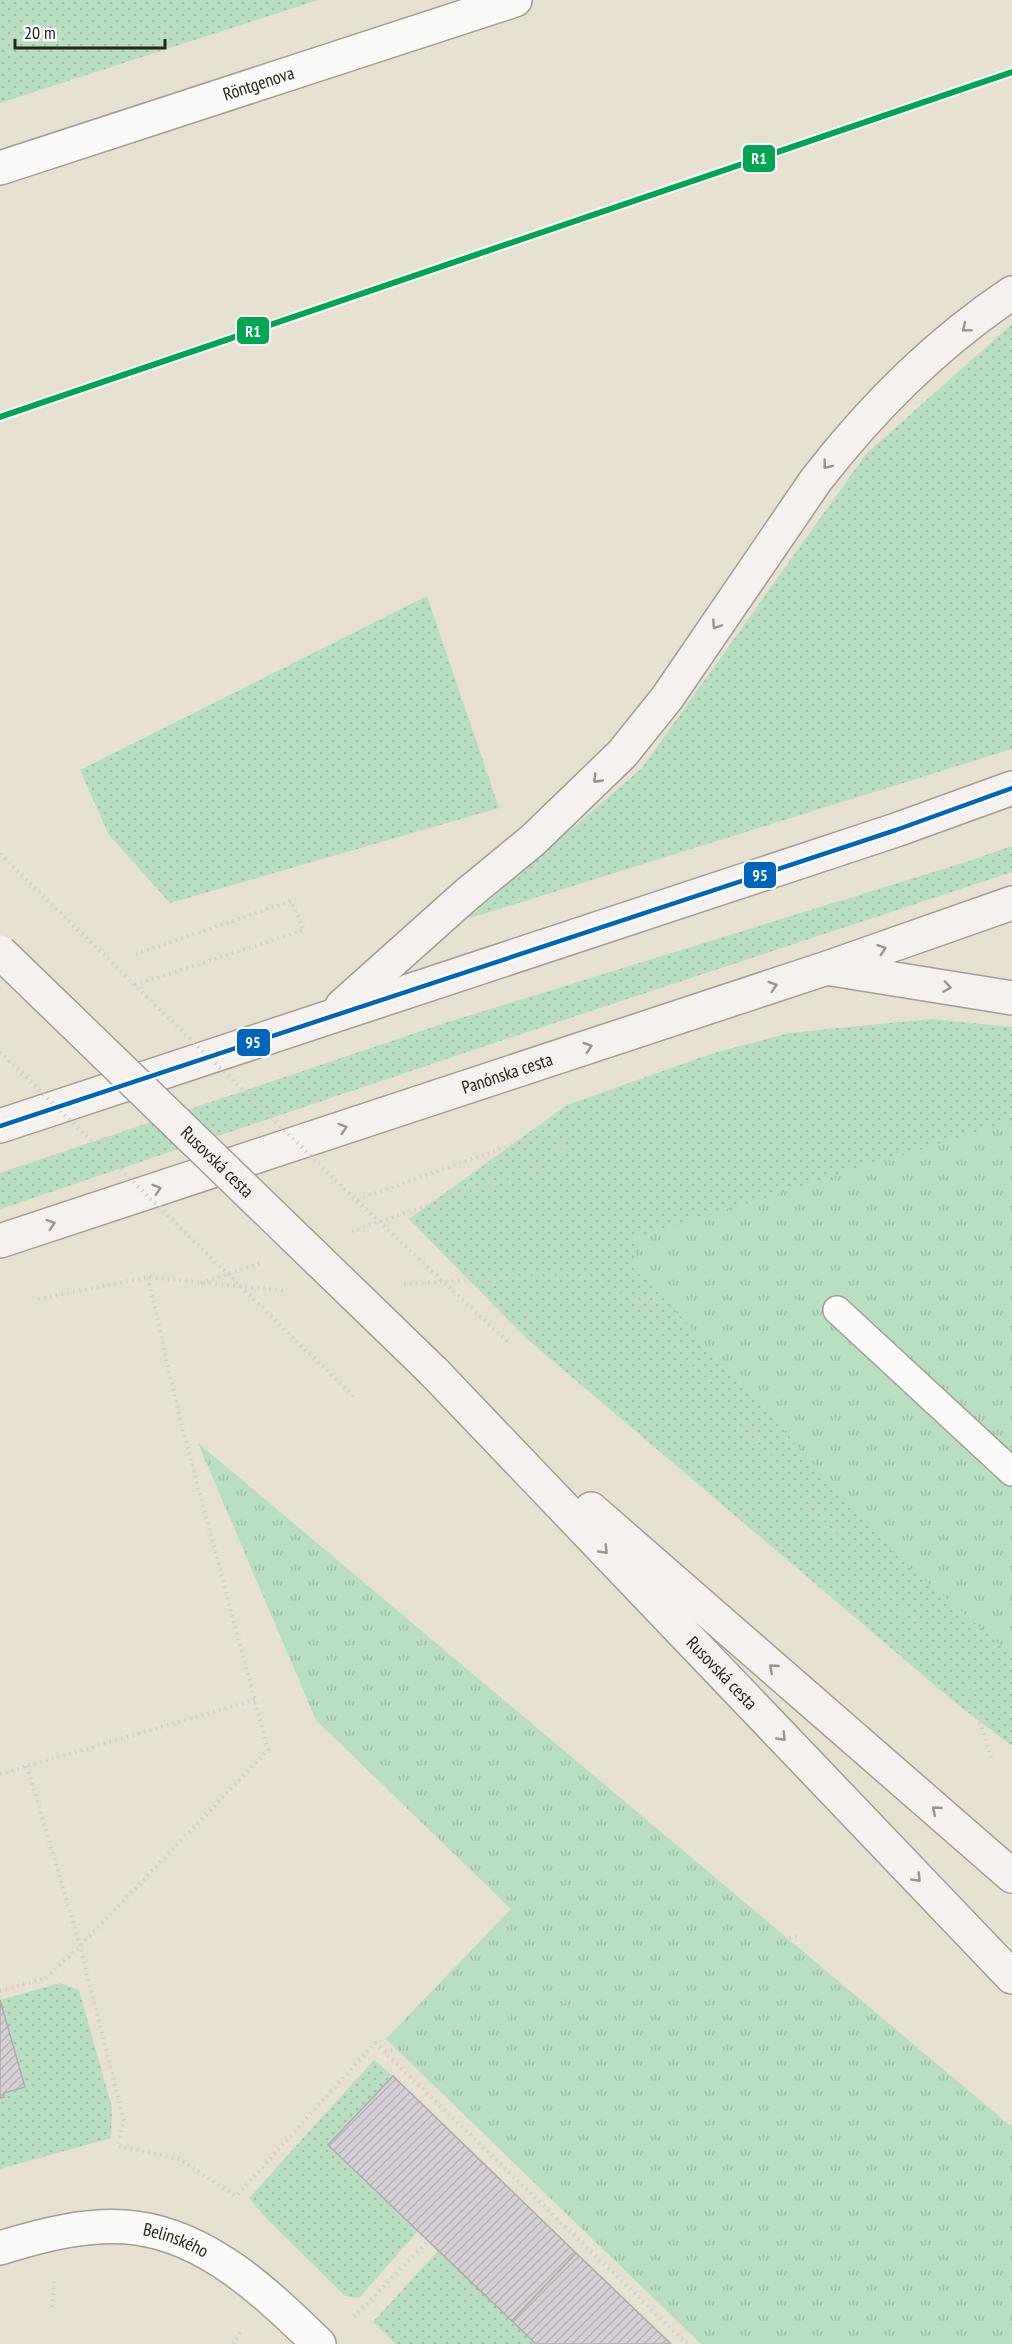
<svg xmlns="http://www.w3.org/2000/svg" width="1012" height="2344" font-family="'PT Sans Narrow',sans-serif">
<defs>
<pattern id="grass-dots" width="8" height="8" patternUnits="userSpaceOnUse" patternTransform="scale(1.5)"><rect width="8" height="8" fill="#b8dfc1"/><path d="M2 2h.1M6 6h.1" fill="none" stroke="#9ebfa5" stroke-width="1.8" stroke-linecap="round"/></pattern>
<pattern id="park-tufts" width="24" height="20" patternUnits="userSpaceOnUse" patternTransform="scale(1.5)"><rect width="24" height="20" fill="#b8dfc1"/><path d="M3 7l-1-3M5 7V3M7 7l1-3M15 17l-1-3M17 17v-4M19 17l1-3" fill="none" stroke="#9ebfa5"/></pattern>
<pattern id="building-hatch" width="6" height="6" patternUnits="userSpaceOnUse" patternTransform="scale(1.5)"><rect width="6" height="6" fill="#d5d0d6"/><path d="M-1 1l2-2M0 6l6-6M5 7l2-2" fill="none" stroke="#b7b2b7"/></pattern>
</defs>
<rect width="100%" height="100%" fill="#e6e1d0"/>
<g fill="url(#grass-dots)">
<path d="M0,0H318L0,103Z"/>
<path d="M1012,324V749L467,919L642,768L866,454Z"/>
<path d="M427,596L499,808L170,903L109,835L80,770Z"/>
<path d="M1012,846V872L494,1043L0,1209V1173L445,1023L969,861Z"/>
<path d="M931,1019L1012,1027V1746L957,1704L526,1338L409,1219L567,1105L711,1054L789,1033Z"/>
<path d="M60,1983L79,1990L112,2108L111,2138L0,2169V2098L4,2097V2093L25,2086L0,2000Z"/>
<path d="M374,2060L393,2076L328,2145L418,2231L359,2298L345,2296L265,2217L249,2198Z"/>
<path d="M439,2250L536,2344H396L373,2322Z"/>
</g>
<g fill="url(#park-tufts)">
<path d="M1012,1121V1655L898,1557L663,1297L633,1268L638,1237Z"/>
<path d="M198,1443L1012,2127V2344H701L386,2039L511,1909L316,1720Z"/>
</g>
<g fill="url(#building-hatch)" stroke="#aeaba8" stroke-width="1.5">
<path d="M0,2000L25,2087L4,2093V2097L0,2098Z"/>
<path d="M393,2076L576,2253L512,2321L328,2145Z"/>
<path d="M576,2253L671,2344H536L512,2321Z"/>
</g>
<g fill="none" stroke-linecap="round" stroke-linejoin="round">
<g stroke="#a29f92" stroke-width="30">
<path id="lane" d="M837,1310L1012,1472"/>
</g>
<g stroke="#a29f92" stroke-width="36">
<g id="street">
<path id="s1" d="M0,168L515,0"/>
<path id="s2" d="M0,2248C42,2235 91,2222 136,2228C210,2238 267,2294 319,2344"/>
</g>
</g>
<g stroke="#a29f92" stroke-width="36">
<g id="secondary">
<path d="M832,969L1012,998"/>
<path d="M342,1006L465,896L533,840L622,754L667,698L816,480C871,409 937,343 1012,293"/>
<path d="M0,1126L896,830L1012,788"/>
<path id="s3" d="M0,1241L827,968L1012,903"/>
<path id="s4" d="M433,1371L1012,1977"/>
<path d="M591,1509L1012,1876"/>
</g>
</g>
<g stroke="#d2d0cb" stroke-width="4" stroke-dasharray="1.5 4.5" stroke-linecap="butt">
<path d="M135,985L304,930L291,901L136,954"/>
<path d="M352,1231L565,1158L554,1130L356,1200"/>
<path d="M201,1283L260,1263"/>
<path d="M404,1284L581,1273L636,1299L970,1689L991,1758"/>
<path d="M38,1299L148,1277L286,1291"/>
<path d="M637,1299L663,1297L732,1284L800,1301"/>
<path d="M27,1766L80,1946L124,2121L117,2146L179,2159L236,2196L375,2043L687,2344"/>
<path d="M0,1774L255,1700"/>
<path d="M0,1991L46,1978L80,1946L268,1750L179,1415L148,1277"/>
<path d="M385,2052L797,1936"/>
<path d="M52,2307L55,2278"/>
<path d="M354,2317L428,2241"/>
<path d="M233,2344L242,2329"/>
</g>
<use href="#lane" stroke="#fbfaf8" stroke-width="27"/>
<use href="#street" stroke="#fbfaf8" stroke-width="33"/>
<use href="#secondary" stroke="#f4f1ef" stroke-width="33"/>
<g stroke="#a29f92" stroke-width="36" stroke-linecap="butt">
<g id="secondary-bridge">
<path id="s5" d="M0,952L433,1371"/>
</g>
</g>
<g stroke="#d2d0cb" stroke-width="4" stroke-dasharray="1.5 4.5" stroke-linecap="butt">
<path d="M0,854L356,1200L510,1344"/>
<path d="M0,1052L355,1398"/>
</g>
<use href="#secondary-bridge" stroke="#f4f1ef" stroke-width="33"/>
<g stroke="#fff" stroke-width="9">
<path id="bus-1" d="M0,1126L896,830L1012,788"/>
</g>
<use href="#bus-1" stroke="#0065bd" stroke-width="4.5"/>
<g stroke="#fff" stroke-width="10">
<path id="rail-1" d="M0,417L1012,72"/>
</g>
<use href="#rail-1" stroke="#00a651" stroke-width="6"/>
</g>
<defs><path id="oneway-chevron" d="M-2-3.5L2.5 0L-2 3.5" fill="none" stroke-width="1.6" stroke-linecap="round" stroke-linejoin="round" transform="scale(1.5)"/></defs>
<g stroke="#98958f">
<use href="#oneway-chevron" transform="translate(966 328) rotate(141)"/>
<use href="#oneway-chevron" transform="translate(827 465) rotate(128)"/>
<use href="#oneway-chevron" transform="translate(716 625) rotate(124)"/>
<use href="#oneway-chevron" transform="translate(597 779) rotate(134)"/>
<use href="#oneway-chevron" transform="translate(882 949) rotate(-19)"/>
<use href="#oneway-chevron" transform="translate(773 986) rotate(-18)"/>
<use href="#oneway-chevron" transform="translate(947 987) rotate(9)"/>
<use href="#oneway-chevron" transform="translate(588 1047) rotate(-18)"/>
<use href="#oneway-chevron" transform="translate(343 1128) rotate(-18)"/>
<use href="#oneway-chevron" transform="translate(157 1189) rotate(-18)"/>
<use href="#oneway-chevron" transform="translate(51 1224) rotate(-18)"/>
<use href="#oneway-chevron" transform="translate(604 1550) rotate(46)"/>
<use href="#oneway-chevron" transform="translate(773 1668) rotate(-139)"/>
<use href="#oneway-chevron" transform="translate(782 1737) rotate(46)"/>
<use href="#oneway-chevron" transform="translate(936 1810) rotate(-139)"/>
<use href="#oneway-chevron" transform="translate(917 1878) rotate(46)"/>
</g>
<g text-anchor="middle" stroke-width="5" stroke-linejoin="round" paint-order="stroke">
<g font-size="18" fill="#272419" stroke="#fff">
<text dy="6" stroke="none"><textPath href="#s1" startOffset="272">Röntgenova</textPath></text>
<text dy="6" stroke="none"><textPath href="#s3" startOffset="534">Panónska cesta</textPath></text>
<text dy="6" stroke="none"><textPath href="#s5" startOffset="302">Rusovská cesta</textPath></text>
<text dy="6" stroke="none"><textPath href="#s4" startOffset="418">Rusovská cesta</textPath></text>
<text dy="6" stroke="none"><textPath href="#s2" startOffset="180">Belinského</textPath></text>
</g>
</g>
<g stroke="#fff" stroke-width="2">
<rect x="742" y="144" width="34" height="29" rx="6" fill="#00a651"/>
<rect x="236" y="316" width="34" height="29" rx="6" fill="#00a651"/>
<rect x="743" y="861" width="34" height="28" rx="6" fill="#0065bd"/>
<rect x="236" y="1028" width="35" height="29" rx="6" fill="#0065bd"/>
</g>
<g font-size="16" text-anchor="middle" font-weight="bold" fill="#fff">
<text x="759" y="164">R1</text>
<text x="253" y="337">R1</text>
<text x="760" y="881">95</text>
<text x="253" y="1048">95</text>
</g>
<path d="M15 39v9h150v-9" fill="none" stroke="#272419" stroke-width="3"/>
<text x="24" y="39" font-size="18" fill="#272419" stroke="#ffffff" stroke-width="4.5" paint-order="stroke">20 m</text>
</svg>
